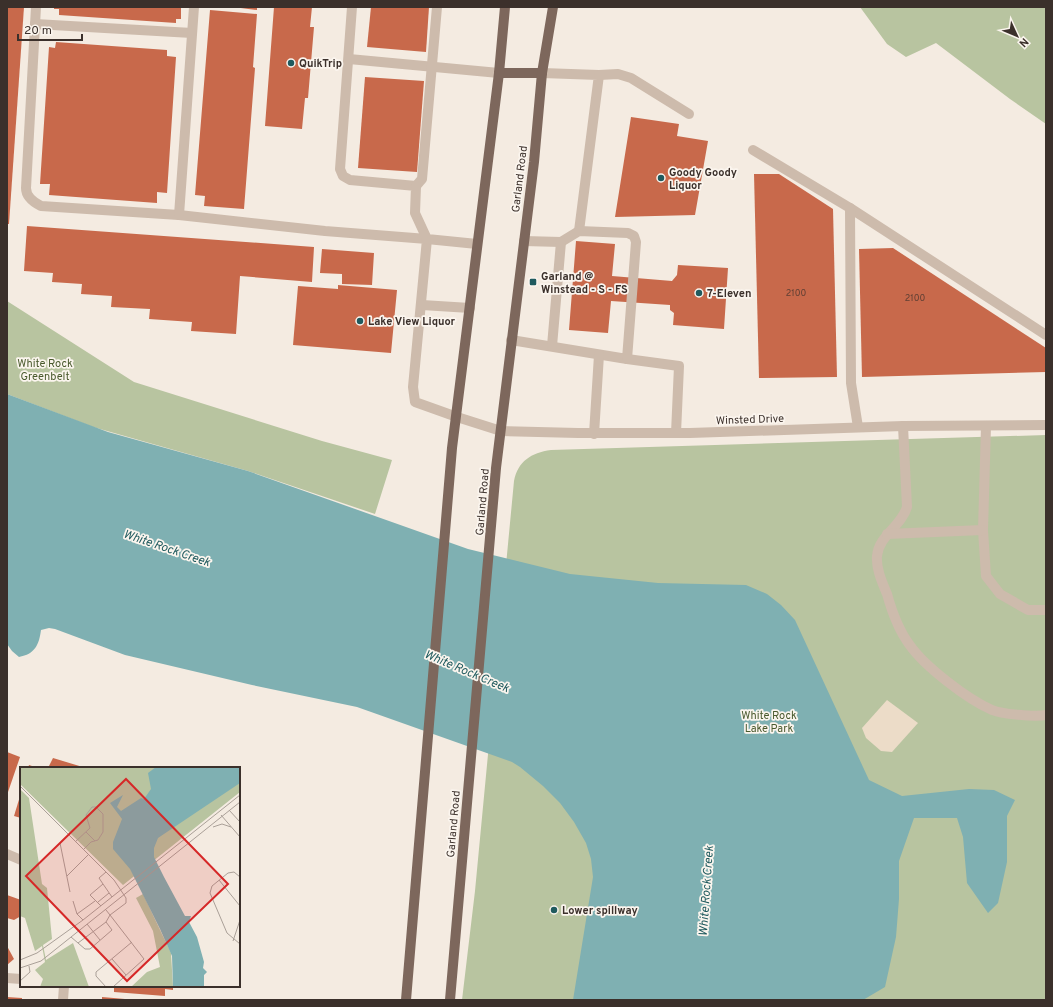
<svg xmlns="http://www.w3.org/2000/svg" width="1053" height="1007" font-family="Overpass,sans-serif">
<rect width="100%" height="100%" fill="#f4ebe1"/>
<g fill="#b8c4a0">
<path d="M860,7H1046V124L1010,99L936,43L906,57L887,44Z"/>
<path d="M7,301L134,382L322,441L392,460L375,514L248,471L93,427L7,394Z"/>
<path d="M1046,435V1000H462L475,891L514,481C518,461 531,453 551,450Z"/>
</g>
<path fill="#ecdcc8" d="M887,700L918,723L892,752L881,751L866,738L862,728Z"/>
<path fill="#7fb0b2" d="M7,394L108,432L248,471L468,549L570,574L658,583L746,585L767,594L781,605L795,620L869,780L902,796L969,789L994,790L1015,800L1007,816V862L998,903L988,913L967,883L963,837L957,818H914L899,861V899L896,937L885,987L863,1000H573L593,877L591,859L586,843L574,822L560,803L543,786L520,767L512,762L357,707L252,685L125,655L55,629L49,628L41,630C39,645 35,654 19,657L12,651L7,644Z"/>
<g fill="#c8694b">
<path d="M7,7H24L9,224H7Z"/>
<path d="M54,7H181V19H176V23L59,15V9H54Z"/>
<path d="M233,7H257V10Z"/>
<path d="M274,7H312L310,27H314L308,98H305L302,129L265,126Z"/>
<path d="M371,7H429L426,52L367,47Z"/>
<path d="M210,10L257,14L253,67L255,68L244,209L204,206L205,196L195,195Z"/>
<path d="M56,42L167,50V56L176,57L167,193L157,192V203L49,195L50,184H40L49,47L55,48Z"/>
<path d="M365,77L424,81L417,172L358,168Z"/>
<path d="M631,117L679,124L677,136L708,141L695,215L615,217Z"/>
<path d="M754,174H779L833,209L837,377L759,378Z"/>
<path d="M27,226L314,247L312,282L240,276L236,334L191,331L192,322L149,319L150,309L111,307L112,296L81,294L82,284L52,282L53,273L24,271Z"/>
<path d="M576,241L615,244L612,276L672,281L677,275L678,265L728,268L724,329L673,325L674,313L670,310V305L611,301L608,333L569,330Z"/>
<path d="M893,248L1046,348V372L862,377L859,249Z"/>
<path d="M322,249L374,253L372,285L342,284V274L320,273Z"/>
<path d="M338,285L397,290L391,353L293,345L298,286L338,289Z"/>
<path d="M7,752L20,757L7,795Z"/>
<path d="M53,758L86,768H48Z"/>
<path d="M29,765L38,768H28Z"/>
<path d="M21,793V818L14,816Z"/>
<path d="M7,895L21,900V916L14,920L7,918Z"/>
<path d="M7,946L14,959L7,965Z"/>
<path d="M114,986H173V990L165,989V996L114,992Z"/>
<path d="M7,997L22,998V1000H7Z"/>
<path d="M102,997L125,999V1000H102Z"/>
</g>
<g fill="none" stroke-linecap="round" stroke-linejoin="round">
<g stroke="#cdbbac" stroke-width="10">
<path d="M36,7L26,188C26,197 33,202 41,206L179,215L325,231L427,239L413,387L415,402L457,417"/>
<path d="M352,7L340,169L343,176L350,180L416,186L415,213L427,239L477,244"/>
<path d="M35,24L192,33"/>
<path d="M349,59L499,73"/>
<path d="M542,73L599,75L579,231"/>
<path d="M599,75L618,74L631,78L689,114"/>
<path d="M753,150L850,208L1046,335"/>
<path d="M416,186L422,179L437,7"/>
<path d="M850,208L851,383L858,427"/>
<path d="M179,215L194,7"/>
<path d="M422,305L470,308"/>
<path d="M511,340L627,359L636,242L634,236L628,233L579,231L561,242L524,241"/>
<path d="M552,346L561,242"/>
<path d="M627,359L679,366L676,433"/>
<path d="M903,426L907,507C901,527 879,535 877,556C876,569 882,582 887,594C892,612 898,629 909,644C924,666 967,699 992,710C1001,714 1035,717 1046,715"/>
<path d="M986,426L983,530L986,576L1000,594L1028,610H1046"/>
<path d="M594,434L599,355"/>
<path d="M887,534L983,530"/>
<path d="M7,978L21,979"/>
</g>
<g stroke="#cdbbac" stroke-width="10">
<path d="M457,417L501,431L578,433H690L903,426L1046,425"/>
<path d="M7,854L21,860"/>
<path d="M63,1000L64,986"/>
</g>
<g stroke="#7d675c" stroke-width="10">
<path d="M499,73H542"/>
<path d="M406,1000L452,448L499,73L505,7"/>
<path d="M450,1000L496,468L534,162L542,73L553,7"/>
</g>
</g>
<g fill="#1f5a5e" stroke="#fbf5ee" stroke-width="1.5">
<circle cx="291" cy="63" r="4"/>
<circle cx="661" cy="178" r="4"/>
<rect x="529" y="278" width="8" height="8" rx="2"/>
<circle cx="699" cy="293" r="4"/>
<circle cx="360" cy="321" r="4"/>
<circle cx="554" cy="910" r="4"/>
</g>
<g text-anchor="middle" stroke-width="3.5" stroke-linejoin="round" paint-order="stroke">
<g font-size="9" fill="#5e3e33">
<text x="796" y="296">2100</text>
<text x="915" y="301">2100</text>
</g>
<g font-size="11" font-weight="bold" fill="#3b302b" stroke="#fbf5ee" text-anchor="start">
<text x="299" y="67">QuikTrip</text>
<text x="669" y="176">Goody Goody<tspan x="669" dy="13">Liquor</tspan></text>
<text x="541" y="280">Garland @<tspan x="541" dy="13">Winstead - S - FS</tspan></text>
<text x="707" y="297">7-Eleven</text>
<text x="368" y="325">Lake View Liquor</text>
<text x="562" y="914">Lower spillway</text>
</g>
<g font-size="11" fill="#3b302b" stroke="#fbf5ee">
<text transform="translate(519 179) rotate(-83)" y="4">Garland Road</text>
<text transform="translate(750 419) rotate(-2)" y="4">Winsted Drive</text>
<text transform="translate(482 502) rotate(-85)" y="4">Garland Road</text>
<text transform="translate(453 824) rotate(-85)" y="4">Garland Road</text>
</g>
<g font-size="11" fill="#4a5a2e" stroke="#fbf5ee">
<text x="45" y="367">White Rock<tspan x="45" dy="13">Greenbelt</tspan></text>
<text x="769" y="719">White Rock<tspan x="769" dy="13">Lake Park</tspan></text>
</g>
<g font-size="12" font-style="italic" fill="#1f5a5e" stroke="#fbf5ee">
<text transform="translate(167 548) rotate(19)" y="4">White Rock Creek</text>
<text transform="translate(467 671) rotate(23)" y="4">White Rock Creek</text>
<text transform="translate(706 891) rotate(-86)" y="4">White Rock Creek</text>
</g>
</g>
<g transform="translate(20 767)">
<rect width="220" height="220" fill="#f4ebe1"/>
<path d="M0,0H220V25L103,118L0,17ZM0,22L9,31L22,117L27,121L32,172L23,178L26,193L53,176L69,220H20L23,212L15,203L25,195L22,179L15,184L5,151L0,149ZM123,127L151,186L153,220H111L127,205L140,200L133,164L116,131Z" fill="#b8c4a0"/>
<path d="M136,0H220V16L138,71L134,81V90L144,110L165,149H171L169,155L177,170L184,195L183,201L187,205L184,208V220H153L152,189L140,162L110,102L93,82V75L102,52L90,36L103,28L97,40L101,44L121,31L124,32L131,22L128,6Z" fill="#7fb0b2"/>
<path fill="none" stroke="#aaa098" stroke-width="1" d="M0,19L94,113L106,131V136L90,148L124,192L93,220M209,43L220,55M201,48L220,70M193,60L202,57L211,60M66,65L75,74M55,75L70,61L66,48L72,40H76L83,47V65L78,73L71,75L63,83M40,76L50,125M47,109L68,88M220,110L214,105L208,106L192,119L190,126L207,166L220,177M199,113L220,139M83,117L79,111L86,105M53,134L57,147M78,135L89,126M81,139L70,128L83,117L92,130M63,153L57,147L75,134M67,157L80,173M51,170L65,182H70L92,163L86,155L90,148L86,143M213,174L220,153M58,176L86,155M92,192L106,208M0,193L17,186L63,153L220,28M0,201L21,194L220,35M0,214L10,205L9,199M86,220L76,209V205L112,175"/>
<path fill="#d62828" fill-opacity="0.15" stroke="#d62828" stroke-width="2" d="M106,12L208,117L107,214L6,109Z"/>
<rect width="220" height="220" fill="none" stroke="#3b302b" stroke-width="2"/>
</g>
<rect width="1053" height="1007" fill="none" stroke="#3b302b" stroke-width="16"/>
<g transform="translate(1017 36) rotate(134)" stroke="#fbf5ee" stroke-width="3" paint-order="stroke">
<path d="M0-3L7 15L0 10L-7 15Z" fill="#3b302b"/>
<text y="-6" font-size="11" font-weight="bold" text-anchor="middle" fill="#3b302b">N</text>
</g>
<path d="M18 34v6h64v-6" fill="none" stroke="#3b302b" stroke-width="2"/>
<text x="24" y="34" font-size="12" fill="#3b302b" stroke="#fbf5ee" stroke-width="3" paint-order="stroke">20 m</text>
</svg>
